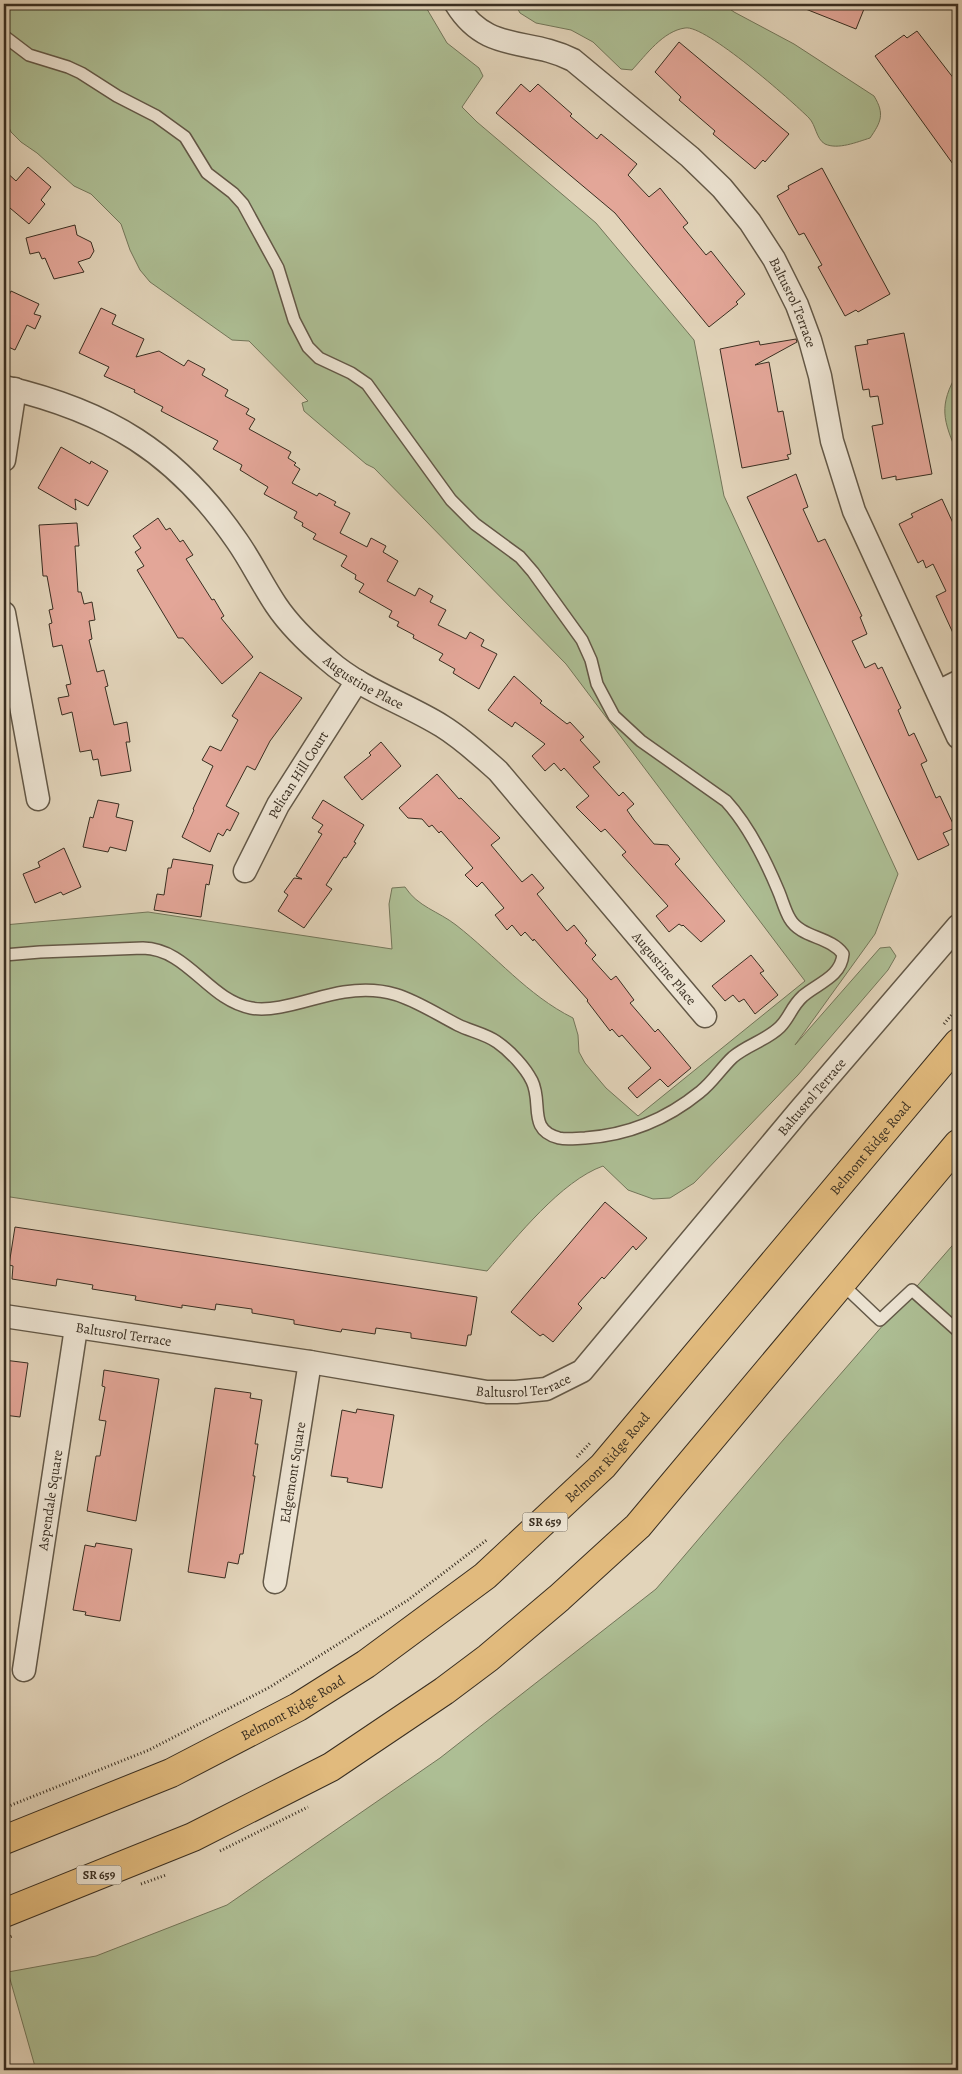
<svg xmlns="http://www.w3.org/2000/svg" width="962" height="2074" font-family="Alegreya,serif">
<rect width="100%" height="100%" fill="#e2d4ba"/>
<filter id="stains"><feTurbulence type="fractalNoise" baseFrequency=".004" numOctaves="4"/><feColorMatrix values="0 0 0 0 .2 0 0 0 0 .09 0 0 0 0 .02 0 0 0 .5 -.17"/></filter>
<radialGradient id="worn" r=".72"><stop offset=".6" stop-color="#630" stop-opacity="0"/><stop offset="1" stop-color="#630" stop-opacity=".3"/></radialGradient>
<g fill="#adbe94" stroke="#73765a">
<path d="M4,4H424L447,43L479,68L483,76L462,107L477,122L596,223L694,340L724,496L898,874L875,934L795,1045L880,948L890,947L896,956L888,970L798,1075L694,1183L670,1198L653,1199L628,1190L603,1166C561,1181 517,1237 487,1271L4,1196V925L148,912L392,949L389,904L392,888L405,887C418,907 438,911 456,925C496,956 527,995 573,1018L578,1035L579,1052L585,1063L606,1088L638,1116L805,981L566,664L374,468L366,464L304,411L302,403L308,401L249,341L232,340L150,282L140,270L130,250L121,224L91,194L74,186L37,153L21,142L11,132L4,117Z"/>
<path d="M515,4H723L734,12L794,44L874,96C885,114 881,122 870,138C857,142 838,150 825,144C816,139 816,125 809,118C792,101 705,24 685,28C663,31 646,55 632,70L621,69L593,42L571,30L536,23L520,13Z"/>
<path d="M958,372V455C943,420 938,406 958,372Z"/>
<path d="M958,1239V2070H36L8,1972L96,1956L227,1905L440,1758L656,1589L784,1439Z"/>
</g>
<g fill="#e3a698" stroke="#392e21">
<path d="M793,4H866L856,29Z"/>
<path d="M917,31L958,84V171L875,56L904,35L907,38Z"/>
<path d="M679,42L789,134L765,162L763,160L755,169L713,134L715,131L679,100L681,97L655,72Z"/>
<path d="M521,84L530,92L538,84L572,114L570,116L597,139L601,134L637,164L628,175L649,197L660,188L688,223L683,227L706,255L711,251L745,294L736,302L738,304L709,327L615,213L496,113Z"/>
<path d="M28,167L51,187L41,200L45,204L29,224L4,203V170L16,181Z"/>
<path d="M822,168L890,294L858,312L856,310L845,316L818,267L822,265L804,233L799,235L777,196L789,189L788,186Z"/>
<path d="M75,225L77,235L91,242L94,251L90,258L78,262L84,272L54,279L45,258L42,259L39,252L30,254L26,238Z"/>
<path d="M11,291L39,304L34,314L41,316L35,329L27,325L15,350L4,345V306Z"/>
<path d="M101,308L116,315L112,324L144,339L136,357L159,351L184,366L188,360L205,369L202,375L228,390L225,396L249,409L246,414L255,419L249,429L291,452L288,458L296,463L294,465L300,469L292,483L317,496L319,493L336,502L334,505L350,513L340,533L367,547L371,538L386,546L383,552L398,561L387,581L415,596L419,588L433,596L430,602L446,610L438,625L466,639L470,632L484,640L481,646L497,654L479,689L453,673L455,669L439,660L443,654L413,638L414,635L397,626L399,622L389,617L392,611L359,592L364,584L355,579L356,575L341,566L347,556L313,539L316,534L302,526L303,523L294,518L297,512L264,494L268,487L240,470L242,465L213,449L218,441L161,411L163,407L134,392L135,390L104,376L109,367L79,353Z"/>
<path d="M904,333L932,474L896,480V476L882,479L872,426L883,424L878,396L870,397L869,389L863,390L855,346L868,344L867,340Z"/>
<path d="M796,339L797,342L755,365L769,362L778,412L783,411L791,454L787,455L789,459L742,468L720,349L759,341L760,345Z"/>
<path d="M61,447L90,464L91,461L108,471L88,506L75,499L76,510L38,488Z"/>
<path d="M796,474L808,507L803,509L818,542L825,539L862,616L860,617L867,634L852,641L865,668L875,663L878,669L882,667L901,708L898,710L909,736L914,733L927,761L921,764L936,798L940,796L955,828L943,833L949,845L918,860L747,497Z"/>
<path d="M942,499L958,534V644L936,596L946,591L933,564L926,568L923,560L918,563L899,524L913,517L911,514Z"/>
<path d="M158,518L166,530L170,528L180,542L183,540L193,555L186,559L212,600L214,599L224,616L221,618L253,657L222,684L183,638H178L137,570L144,566L135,552L141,548L133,536Z"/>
<path d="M77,523L79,546H75L78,592H81L84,604L92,602L95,620L89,621L92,639L89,640L97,672L104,670L108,686L105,687L114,725L127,722L130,742H126L131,771L101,776L98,759L93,760L91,750L80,752L72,712L62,715L58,698L69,696L66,685L71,684L62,645L53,647L49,624L52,623L49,610L53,609L47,576H43L39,525Z"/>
<path d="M260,672L302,698L270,741L255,770L247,766L226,806L239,813L230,831L227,829L223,836L218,833L210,852L182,837L194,810L193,809L213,766L202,760L210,746L221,751L238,720L232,716Z"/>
<path d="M514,676L542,701L540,703L567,724L570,722L584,737L580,740L600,762L593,767L619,796L623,792L634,804L627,810L634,820L654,844L668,845L680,859L675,864L725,921L701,942L683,925L682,926L679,924L669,932L656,916L668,906L622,855L626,852L605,829L601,832L576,807L589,796L564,768L561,771L554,763L545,771L532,756L545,744L515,722L512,727L488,710Z"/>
<path d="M381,742L401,766L362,800L344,777L371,755L369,753Z"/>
<path d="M437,774L459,799L461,798L500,838L491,845L522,882L532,874L544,888L537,894L567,931L574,925L587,941L585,943L596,955L592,959L611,980L616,976L634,1000L630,1003L655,1032L658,1029L691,1068L668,1087L660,1079L637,1098L628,1088L651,1068L622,1035L619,1037L612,1029L610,1031L587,1001L588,1000L534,939L533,941L525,932L521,936L512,925L507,930L495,915L504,908L482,882L477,887L465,875L473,868L441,831L439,833L432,825L429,827L422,819L408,818L399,808Z"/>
<path d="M98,800L119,804L116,817L133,821L126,851L110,847L108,852L83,847L90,817L93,818Z"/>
<path d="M323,800L364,825L354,842L356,843L346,858L344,857L326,885L332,889L304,928L278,911L288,895L284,892L294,878L302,879L296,876L322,834L318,832L323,825L312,818Z"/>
<path d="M64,848L81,887L63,895L61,892L35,903L23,874L40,867L38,862Z"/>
<path d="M173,859L213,865L209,885L206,884L201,917L154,910L157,894L164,895L168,868H171Z"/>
<path d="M751,955L764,971L760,973L778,995L755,1014L744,999L739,1002L733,995L725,1001L712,986Z"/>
<path d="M605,1202L647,1238L636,1250L633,1246L604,1279L602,1277L578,1304L582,1308L553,1342L543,1334L540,1336L511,1312Z"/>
<path d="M15,1227L477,1297L471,1335H468L466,1346L411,1338V1333L376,1328L375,1334L342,1329L341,1332L294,1324V1320L252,1313V1309L216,1304L215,1310L182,1305V1308L135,1300L136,1296L92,1289L93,1285L57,1279L56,1286L12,1279L13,1266L9,1265Z"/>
<path d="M4,1360L28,1363L20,1417L4,1415Z"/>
<path d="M104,1370L159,1379L136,1521L87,1511L96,1456H100L106,1421L99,1420L105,1387L102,1386Z"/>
<path d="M215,1388L251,1393L250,1398L262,1400L255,1444H258L253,1476H255L243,1554H240L238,1564L228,1562L225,1578L188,1572Z"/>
<path d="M357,1409L394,1415L382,1488L347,1482L348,1478L331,1476L342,1410L356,1413Z"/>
<path d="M96,1543L132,1549L120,1621L85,1615L86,1612L73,1610L85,1545L95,1547Z"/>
</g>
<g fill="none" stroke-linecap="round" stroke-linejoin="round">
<g stroke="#635847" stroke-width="14">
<g id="lane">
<path d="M4,36L29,55L68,67L81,73L117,96L156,116L185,137L207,173L233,193L243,204L278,268L294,320L308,347L319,358L351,373L367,384L451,500L475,524L520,557L533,572L582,640L591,660L597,684L614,716L641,741L726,801C749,826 765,859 778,890C782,899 785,911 790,919C801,938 830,936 843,954C841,977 818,983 803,996C791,1007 790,1017 780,1027C767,1040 747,1045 733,1057C721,1068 713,1082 700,1092C667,1119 628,1135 585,1138C577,1138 568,1140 559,1138C527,1130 543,1103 532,1081C525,1067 510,1051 497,1042C486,1034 470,1031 458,1025C416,1003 394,984 344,992C316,996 278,1013 251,1008C208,1000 188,949 143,948L40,952L4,955"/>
<path d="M842,1284L880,1320L912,1290L958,1331"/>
</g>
</g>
<g stroke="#635847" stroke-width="25">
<g id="street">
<path id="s1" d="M456,4C487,54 528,37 573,60L690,157L722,188L750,222L774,259L797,305L810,340L820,376L832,441L854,511L958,737"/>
<path id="s2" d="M4,387C107,411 176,452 237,541C251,561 262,584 276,605C290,626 309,644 328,660C362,690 405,703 442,726C463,739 480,755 498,771L705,1016"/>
<path d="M4,460L15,389"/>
<path d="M4,613L38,799"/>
<path d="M938,692L958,682"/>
<path id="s3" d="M245,871L278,805L357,681"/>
<path id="s4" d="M4,1316L310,1362L487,1392H516L546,1389L582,1371L799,1111L958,926"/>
<path id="s5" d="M275,1582L310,1362"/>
<path id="s6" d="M24,1670L76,1328"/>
</g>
</g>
<g stroke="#392e21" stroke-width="30">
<g id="primary">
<path id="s7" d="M4,1840L171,1773L298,1707L366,1664L485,1576L603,1466L958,1043"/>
<path d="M4,1913L193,1837L331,1767L444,1691L488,1658L559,1598L638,1526L958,1144"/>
</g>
</g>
<g stroke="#392e21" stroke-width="3" stroke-dasharray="1 2.5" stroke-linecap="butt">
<path d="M944,1024L958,1007"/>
<path d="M577,1457L590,1443"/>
<path d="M4,1808L149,1750L270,1687L408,1600L488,1539"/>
<path d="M220,1851L308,1807"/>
<path d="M141,1884L166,1875"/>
<path d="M4,1939L12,1936"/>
</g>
<use href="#lane" stroke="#ece3d2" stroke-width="11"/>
<use href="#street" stroke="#ece3d2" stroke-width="22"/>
<use href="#primary" stroke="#e1ba7d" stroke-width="28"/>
</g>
<g text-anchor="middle" stroke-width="4" stroke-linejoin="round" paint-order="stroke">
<g fill="#ece3d2" stroke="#6f6456" stroke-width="1">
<rect x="522.5" y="1512.5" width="45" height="19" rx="4"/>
<rect x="76.5" y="1865.5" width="45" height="19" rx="4"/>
</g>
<g font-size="12" font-weight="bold" fill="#392e21">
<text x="545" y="1526">SR 659</text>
<text x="99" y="1879">SR 659</text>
</g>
<g font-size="14" fill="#392e21" stroke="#ece3d2">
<text dy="5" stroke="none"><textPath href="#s1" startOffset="466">Baltusrol Terrace</textPath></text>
<text dy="5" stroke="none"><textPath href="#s2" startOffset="480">Augustine Place</textPath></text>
<text dy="5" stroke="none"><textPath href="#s3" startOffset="110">Pelican Hill Court</textPath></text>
<text dy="5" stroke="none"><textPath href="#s2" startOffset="900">Augustine Place</textPath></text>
<text dy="5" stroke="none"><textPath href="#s4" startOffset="946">Baltusrol Terrace</textPath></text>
<text dy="5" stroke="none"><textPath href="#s7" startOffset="1128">Belmont Ridge Road</textPath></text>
<text dy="5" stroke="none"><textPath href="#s4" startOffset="121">Baltusrol Terrace</textPath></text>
<text dy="5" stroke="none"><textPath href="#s4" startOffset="526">Baltusrol Terrace</textPath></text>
<text dy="5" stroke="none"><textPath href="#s7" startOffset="722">Belmont Ridge Road</textPath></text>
<text dy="5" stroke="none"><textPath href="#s5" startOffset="111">Edgemont Square</textPath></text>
<text dy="5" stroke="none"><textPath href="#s6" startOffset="172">Aspendale Square</textPath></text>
<text dy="5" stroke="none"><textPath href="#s7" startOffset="318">Belmont Ridge Road</textPath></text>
</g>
</g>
<rect width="962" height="2074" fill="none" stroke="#e2d4ba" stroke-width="20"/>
<rect x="5" y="5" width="952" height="2064" fill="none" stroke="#392e21" stroke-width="2.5"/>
<rect x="10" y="10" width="942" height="2054" fill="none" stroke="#392e21"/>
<rect width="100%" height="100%" filter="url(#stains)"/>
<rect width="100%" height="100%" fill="url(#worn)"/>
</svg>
